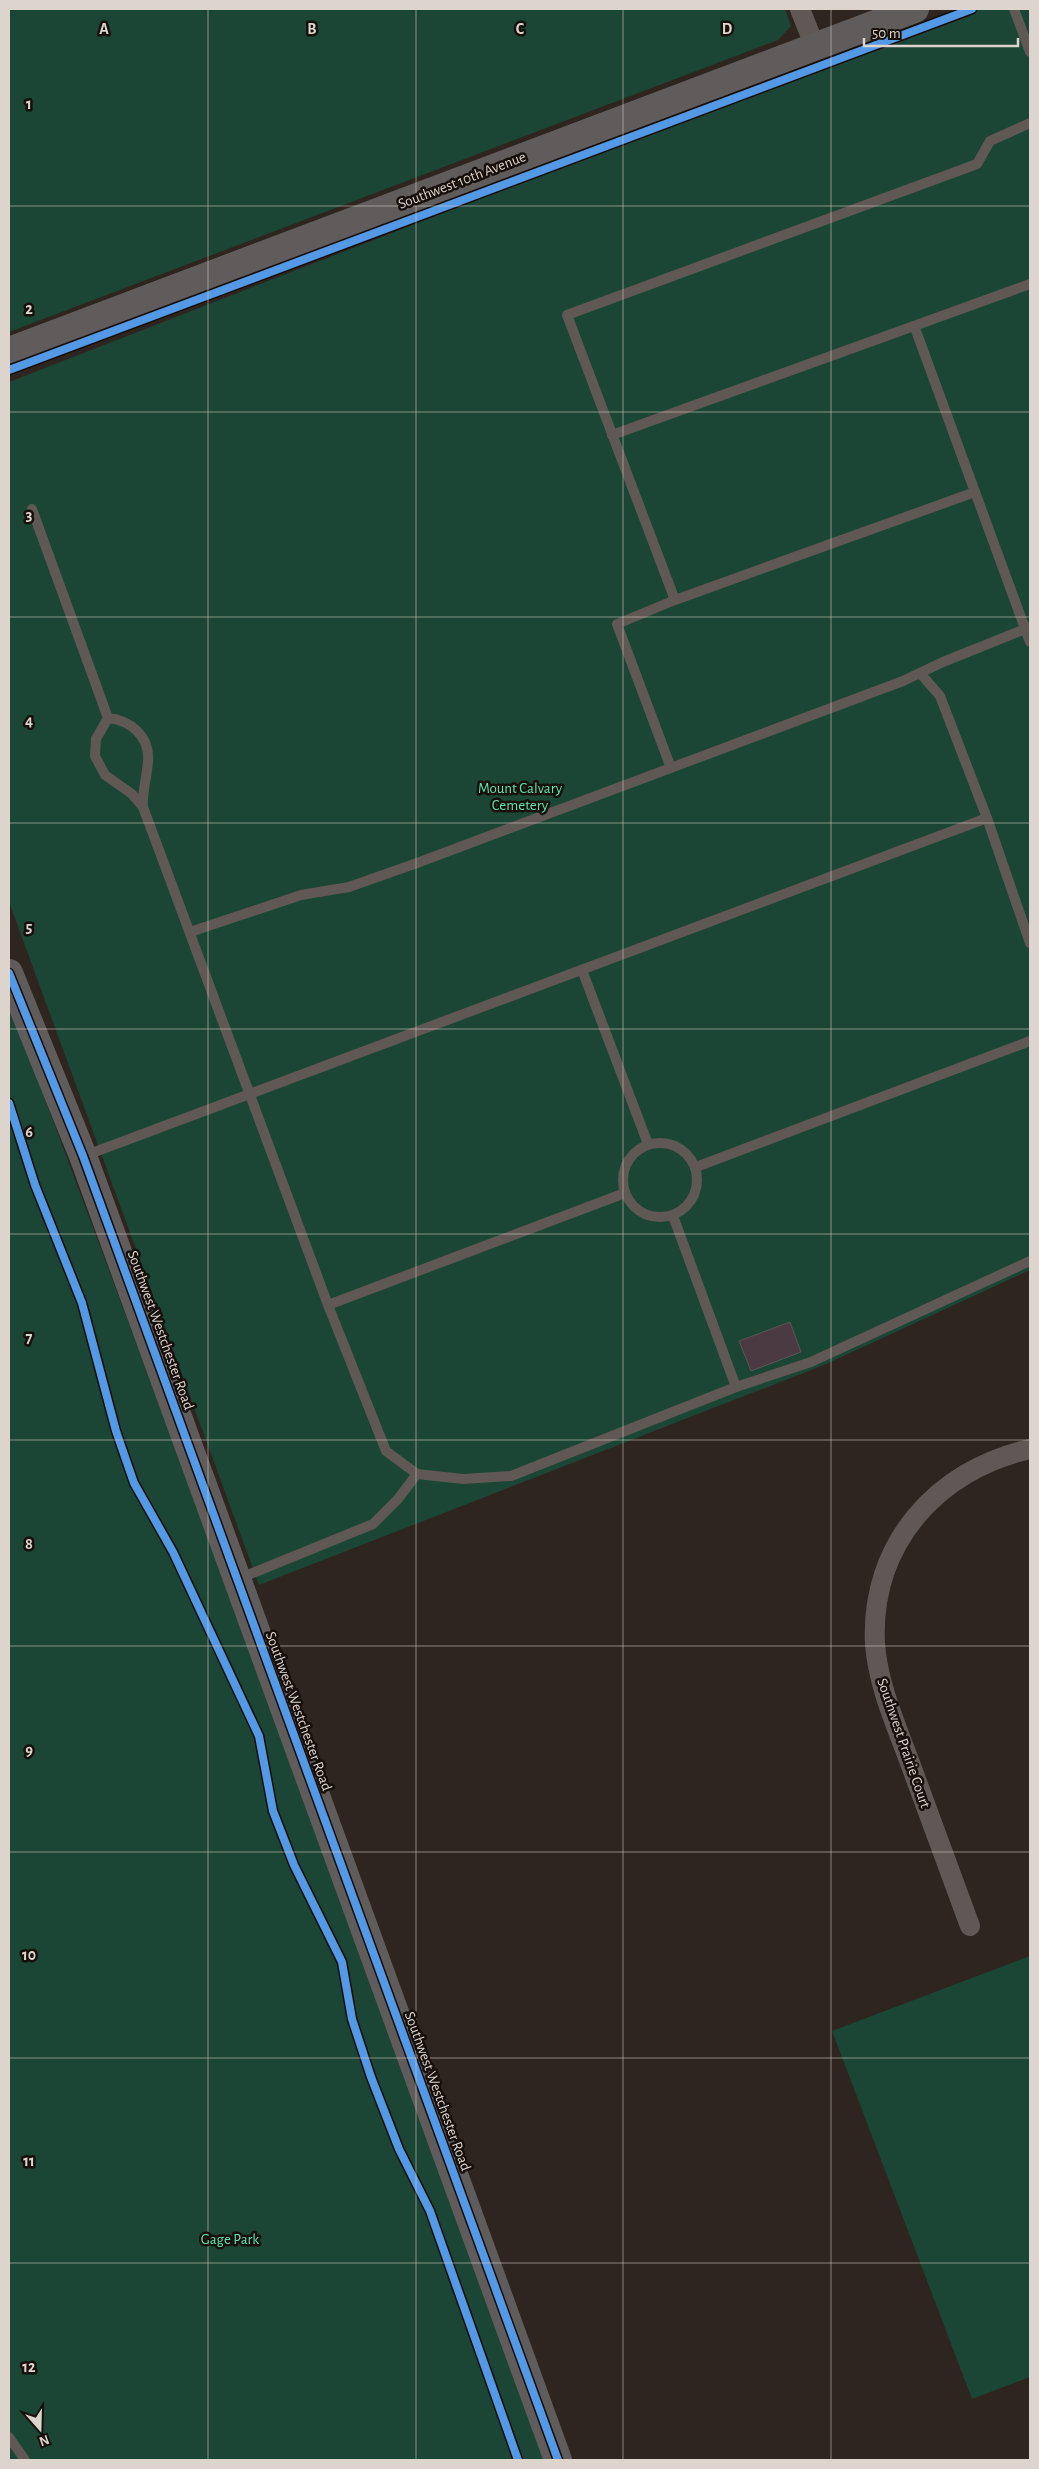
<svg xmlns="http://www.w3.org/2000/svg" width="1039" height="2469" font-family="'Alegreya Sans',sans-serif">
<rect width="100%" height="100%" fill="#2e2521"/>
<g fill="#1b4534">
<path d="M9,9H785L791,26L778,40L9,332Z"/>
<path d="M967,9H1030V1270L824,1365L259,1585L9,902V382Z"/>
<path d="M9,1003L141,1356L548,2460H9Z"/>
<path d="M1030,1956V2377L972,2399L832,2031Z"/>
</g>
<path fill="#4c3a42" stroke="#5d5556" d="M790,1322L801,1352L751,1371L739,1341Z"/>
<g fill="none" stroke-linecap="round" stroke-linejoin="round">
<g stroke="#5f5854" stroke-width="10">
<path d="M1014,9L1030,52"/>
<path d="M915,328L1030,642"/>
<path d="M612,435L1030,284"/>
<path d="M32,509L108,718L96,739L95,756L105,775L132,794L143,807"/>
<path d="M675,600L975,492"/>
<path d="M920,673L940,696L987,818L1030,943"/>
<path d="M108,718C130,720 150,736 148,761C147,777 142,791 143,807L328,1305L386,1451L417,1474L463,1479L511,1476L736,1387L811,1362L1030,1261"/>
<path d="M671,768L617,624L675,600L567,315L977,164L990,141L1030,123"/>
<path d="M190,932L301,895L349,887L417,863L903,681L943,662L1030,627"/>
<path d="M582,970L648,1144"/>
<circle cx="660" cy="1180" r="37"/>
<path d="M84,1156L987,818"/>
<path d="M696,1167L1030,1041"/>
<path d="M673,1216L736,1387"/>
<path d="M328,1305L625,1193"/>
<path d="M238,1579L373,1524L398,1499L417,1474"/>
<path d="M9,2437L25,2460"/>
</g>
<g stroke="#5f5854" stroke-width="20">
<path d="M800,9L815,47"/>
<path d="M970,1926C950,1872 930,1818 910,1763C896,1725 878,1685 875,1644C870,1545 936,1470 1030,1449"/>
</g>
<g stroke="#5f5c5b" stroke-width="28">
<path d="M9,351L915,9"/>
<path d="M9,973L83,1156L558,2460"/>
</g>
<g stroke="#160f0b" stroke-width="11">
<g id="cycleway">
<path d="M9,370L972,9"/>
<path d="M9,973L83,1156L558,2460"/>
<path d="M9,1103L35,1185L82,1303L116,1431L134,1483L173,1552L259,1736L273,1811L294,1865L342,1962L352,2019L371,2077L399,2149L430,2211L518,2460"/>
</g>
</g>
<use href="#cycleway" stroke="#5399e6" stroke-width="8"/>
</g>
<path fill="none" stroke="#ded4ce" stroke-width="1" stroke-opacity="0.55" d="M208,9V2460M416,9V2460M623,9V2460M831,9V2460M9,206H1030M9,412H1030M9,617H1030M9,823H1030M9,1029H1030M9,1234H1030M9,1440H1030M9,1646H1030M9,1852H1030M9,2058H1030M9,2263H1030"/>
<g text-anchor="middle" stroke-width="5" stroke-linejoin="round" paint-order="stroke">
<g font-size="15" fill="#ded4ce" stroke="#160f0b">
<text transform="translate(462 180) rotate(-21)" y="5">Southwest 10th Avenue</text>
<text transform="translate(161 1330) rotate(70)" y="5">Southwest Westchester Road</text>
<text transform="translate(299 1711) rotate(70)" y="5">Southwest Westchester Road</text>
<text transform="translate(904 1743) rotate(71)" y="5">Southwest Prairie Court</text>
<text transform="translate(438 2091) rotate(70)" y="5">Southwest Westchester Road</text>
</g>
<g font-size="15" fill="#5ce6b1" stroke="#160f0b">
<text x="520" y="793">Mount Calvary<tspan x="520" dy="17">Cemetery</tspan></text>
<text x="230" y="2244">Gage Park</text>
</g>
</g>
<g font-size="16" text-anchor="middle" font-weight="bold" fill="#ded4ce" stroke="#160f0b" stroke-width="5" stroke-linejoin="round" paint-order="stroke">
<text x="104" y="34">A</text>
<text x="312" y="34">B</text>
<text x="520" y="34">C</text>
<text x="727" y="34">D</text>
<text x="29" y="109">1</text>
<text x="29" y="314">2</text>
<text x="29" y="520">3</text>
<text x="29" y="726">4</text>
<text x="29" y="932">5</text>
<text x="29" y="1137">6</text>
<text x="29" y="1343">7</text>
<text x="29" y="1549">8</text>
<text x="29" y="1755">9</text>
<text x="29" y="1960">10</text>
<text x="29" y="2166">11</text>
<text x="29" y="2372">12</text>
</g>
<rect width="1039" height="2469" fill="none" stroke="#ded4ce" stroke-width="20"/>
<g transform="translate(40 2429) rotate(160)" stroke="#160f0b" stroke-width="4" paint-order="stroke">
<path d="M0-4L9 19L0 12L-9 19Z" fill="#ded4ce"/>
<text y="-8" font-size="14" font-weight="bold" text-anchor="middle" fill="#ded4ce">N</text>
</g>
<path d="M864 38v8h154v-8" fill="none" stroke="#ded4ce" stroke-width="2.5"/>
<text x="872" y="38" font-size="15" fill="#ded4ce" stroke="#160f0b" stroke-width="4" paint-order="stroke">50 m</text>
</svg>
